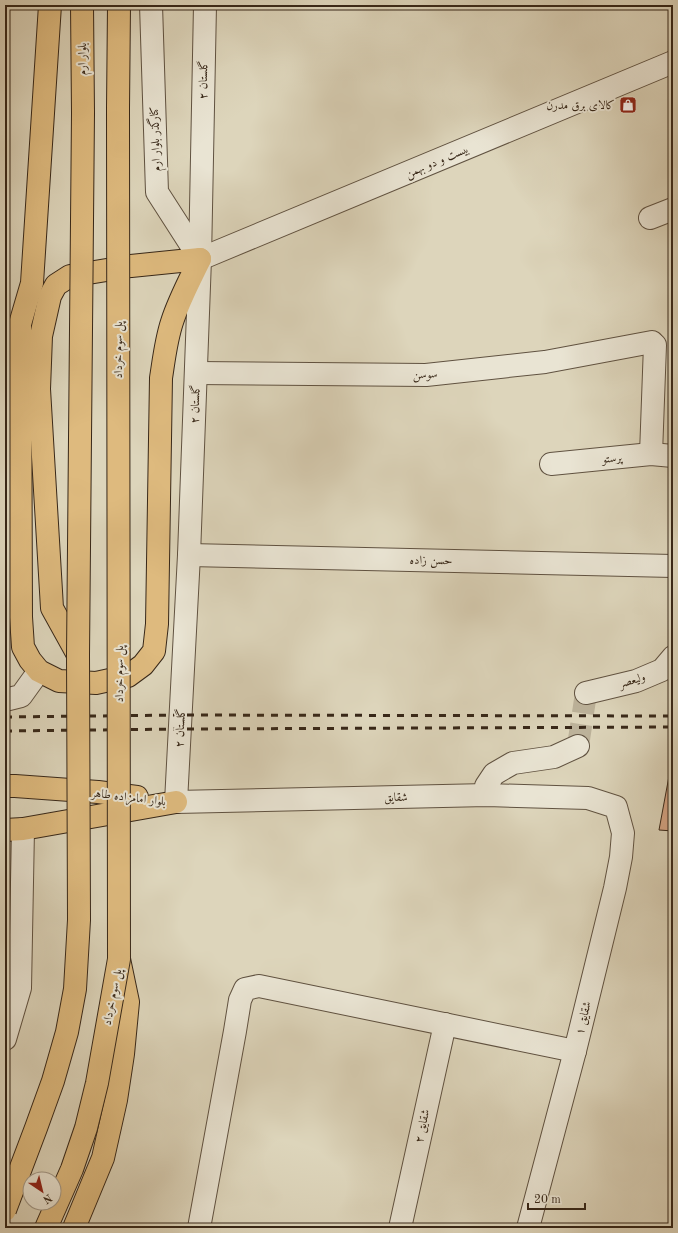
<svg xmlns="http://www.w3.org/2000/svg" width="678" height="1233" font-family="'Old Standard TT',Amiri,serif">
<rect width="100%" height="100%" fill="#ddd5bb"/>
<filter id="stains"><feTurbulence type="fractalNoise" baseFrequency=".005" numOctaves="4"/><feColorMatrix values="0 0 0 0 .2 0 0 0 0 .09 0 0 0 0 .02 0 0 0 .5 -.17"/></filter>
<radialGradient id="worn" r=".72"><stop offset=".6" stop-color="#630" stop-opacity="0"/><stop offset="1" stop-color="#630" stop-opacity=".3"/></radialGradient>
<path fill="#d5a484" stroke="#372718" d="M672,760H673V831L659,830Z"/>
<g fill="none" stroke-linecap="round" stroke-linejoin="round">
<path stroke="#bcb29a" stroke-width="22" stroke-dasharray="22 11" stroke-linecap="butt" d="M578,746L586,693"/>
<g stroke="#605241" stroke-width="24">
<g id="minor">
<path d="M151,5L157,192L200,259"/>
<path d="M205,5L200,259L189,555L176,802L487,795L588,798L616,807L623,833L621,857L615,888L575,1051L528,1228"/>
<path d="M650,218L673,209"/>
<path d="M200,259L673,62"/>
<path d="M196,373L426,375L545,362L652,342"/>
<path d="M651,454L655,345"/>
<path d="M551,464L651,454L673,456"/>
<path d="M189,555L673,566"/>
<path d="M586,693L636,681L662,670L673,657"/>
<path d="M5,700L21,696L39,671"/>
<path d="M487,795L486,786L494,774L513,763L554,757L578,746"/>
<path d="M5,1039L20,988L23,829"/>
<path d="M199,1228L235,1031L240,1000L245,989L259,986L575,1051"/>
<path d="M400,1228L445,1024"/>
</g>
</g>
<g stroke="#372718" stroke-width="24">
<g id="major">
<path d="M50,5L32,283L20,324L21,617L23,647L30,660L39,671L59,681L96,683L128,676L143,665L154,651L157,624L161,378C164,359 166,340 172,322C179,300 190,280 200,259"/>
<path d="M82,5L83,113"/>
<path d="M118,108L119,5"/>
<path d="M78,655L52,608L39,389L41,336L50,296L56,285L70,276L131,266L200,259"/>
<path d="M5,786H15L98,792L137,797"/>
<path d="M5,830L23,829L176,802"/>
</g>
</g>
<g stroke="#372718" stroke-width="24">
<path id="highway" d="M74,1228L103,1158L116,1100L123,1054L128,1002L119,959"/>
</g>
<use href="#minor" stroke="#e9e4d3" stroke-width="22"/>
<use href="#major" stroke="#deba7e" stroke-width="22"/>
<use href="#highway" stroke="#deba7e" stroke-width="22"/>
<g stroke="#372718" stroke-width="3" stroke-dasharray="7 7" stroke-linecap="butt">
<path d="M5,717L181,715L673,716"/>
<path d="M5,731L180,729L673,727"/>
</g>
<g stroke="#372718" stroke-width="24" stroke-linecap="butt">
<g id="major-bridge">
<path d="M5,1210L36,1128L53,1081L67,1032L75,989L79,920L78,655L83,113"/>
<path d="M46,1228L72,1169L86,1128L97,1083L119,959L118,108"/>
</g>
</g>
<use href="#major-bridge" stroke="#deba7e" stroke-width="22"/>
</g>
<defs>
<g id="shop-square" transform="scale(0.9)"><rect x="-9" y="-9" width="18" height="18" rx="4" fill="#8f2418" stroke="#e9e4d3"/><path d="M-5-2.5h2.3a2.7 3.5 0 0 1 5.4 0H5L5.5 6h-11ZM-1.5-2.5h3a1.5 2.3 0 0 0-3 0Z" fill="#fff"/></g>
</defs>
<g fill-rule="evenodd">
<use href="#shop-square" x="628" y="105"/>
</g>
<g text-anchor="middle" stroke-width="4" stroke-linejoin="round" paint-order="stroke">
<g font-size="12" fill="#372718" stroke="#e9e4d3">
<text transform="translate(82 59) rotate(-90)" y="4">بلوار ارم</text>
<text transform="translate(203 80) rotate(-89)" y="4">گلستان ۲</text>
<text transform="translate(155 139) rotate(-92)" y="4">کنارگذر بلوار ارم</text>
<text transform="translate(437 161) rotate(-23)" y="4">بیست و دو بهمن</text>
<text transform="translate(118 350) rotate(-90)" y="4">پل سوم خرداد</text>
<text transform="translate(425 374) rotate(-3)" y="4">سوسن</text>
<text transform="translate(195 404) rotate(-88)" y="4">گلستان ۲</text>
<text transform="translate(612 458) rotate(-5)" y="4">پرستو</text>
<text transform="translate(431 560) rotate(1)" y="4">حسن زاده</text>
<text transform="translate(119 674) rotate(-90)" y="4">پل سوم خرداد</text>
<text transform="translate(632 680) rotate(-17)" y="4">ولیعصر</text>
<text transform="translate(180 728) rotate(-87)" y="4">گلستان ۲</text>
<text transform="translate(129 797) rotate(7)" y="4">بلوار امامزاده طاهر</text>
<text transform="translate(396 797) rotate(-1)" y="4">شقایق</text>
<text transform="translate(112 997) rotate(-79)" y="4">پل سوم خرداد</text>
<text transform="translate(583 1018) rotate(-76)" y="4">۱ شقایق</text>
<text transform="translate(422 1126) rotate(-78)" y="4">شقایق ۲</text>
</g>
<g font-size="12" fill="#372718" stroke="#e9e4d3" text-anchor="end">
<text x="615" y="109">کالای برق مدرن</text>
</g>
</g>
<rect width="678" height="1233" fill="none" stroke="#ddd5bb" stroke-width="20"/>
<rect x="6" y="6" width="666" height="1221" fill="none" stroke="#372718" stroke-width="2"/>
<rect x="10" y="10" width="658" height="1213" fill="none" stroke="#372718"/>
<g transform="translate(42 1191) rotate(145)"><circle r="19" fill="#e9e4d3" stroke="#a29888"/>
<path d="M0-3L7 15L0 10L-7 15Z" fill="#8f2418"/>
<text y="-6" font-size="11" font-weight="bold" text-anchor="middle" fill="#372718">N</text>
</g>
<path d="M528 1203v6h57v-6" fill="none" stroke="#372718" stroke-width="2"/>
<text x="534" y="1203" font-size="12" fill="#372718" stroke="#e9e4d3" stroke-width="3" paint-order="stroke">20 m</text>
<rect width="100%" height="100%" filter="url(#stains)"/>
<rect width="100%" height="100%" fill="url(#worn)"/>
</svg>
